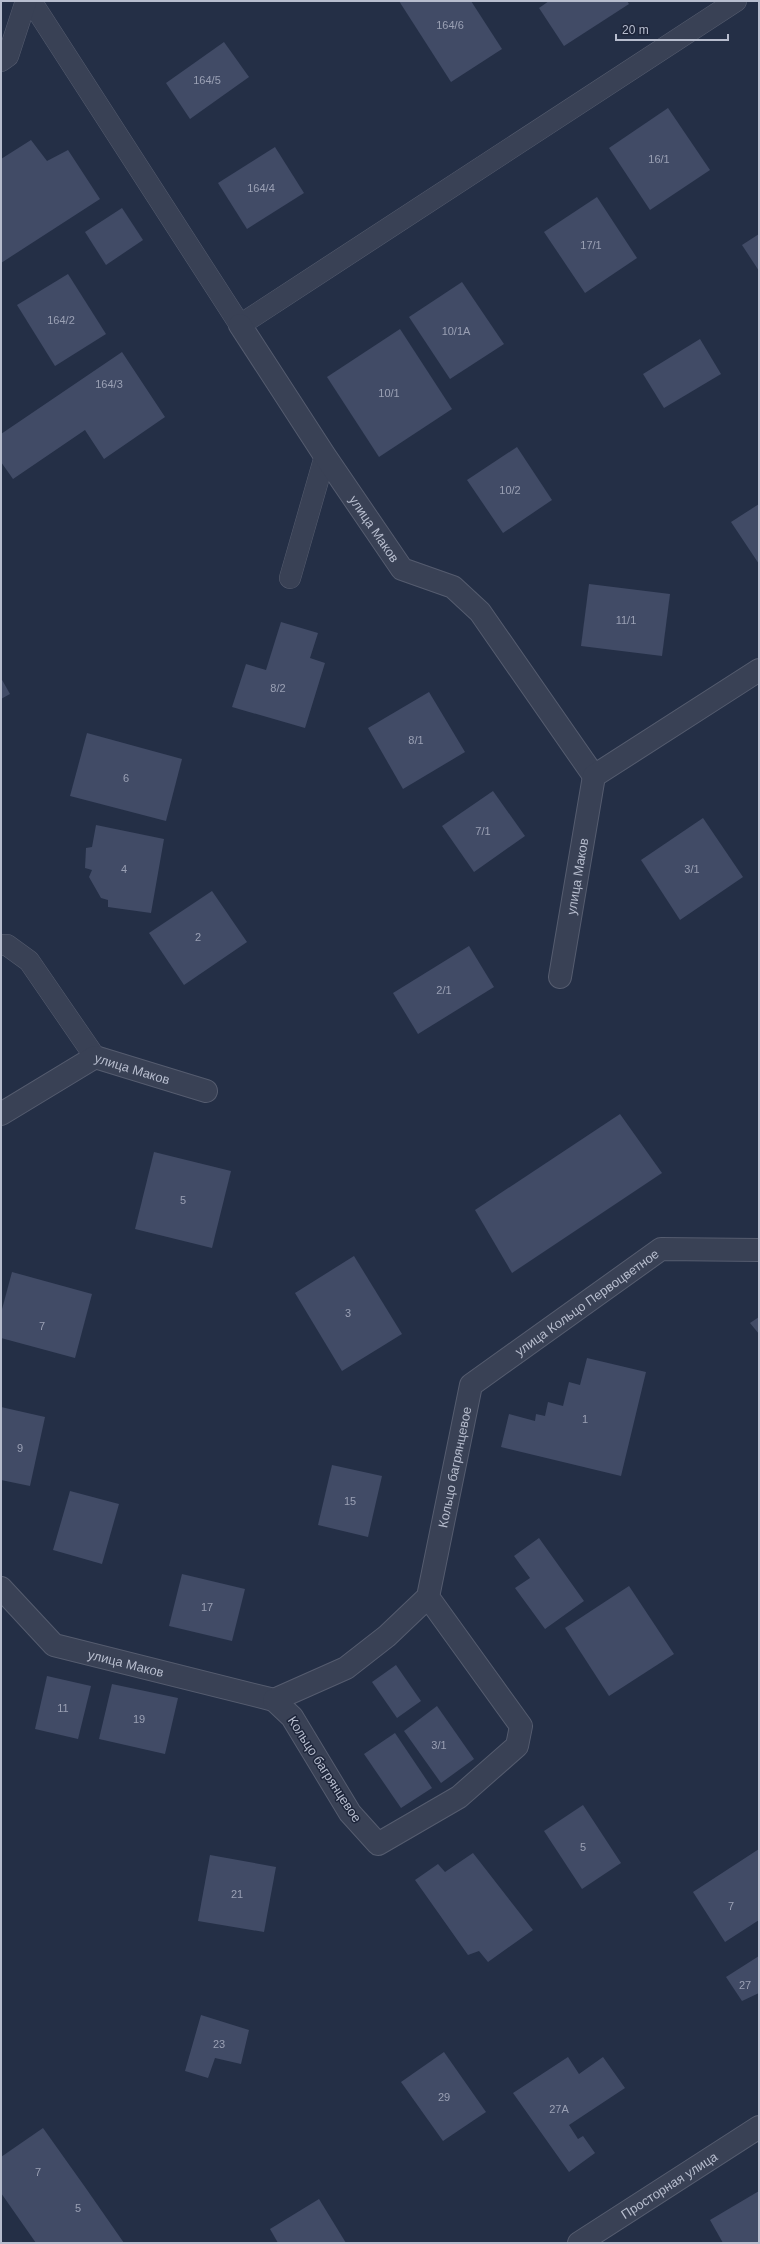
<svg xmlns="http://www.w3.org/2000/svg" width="760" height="2244" font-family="Arial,sans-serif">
<rect width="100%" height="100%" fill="#242f46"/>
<g fill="#414b66">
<path d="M399,1H471L502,49L451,82Z"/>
<path d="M549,1H627L629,4L564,46L539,8Z"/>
<path d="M224,42L249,77L190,119L166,83Z"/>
<path d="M668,108L710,170L650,210L609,148Z"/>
<path d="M31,140L47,161L68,150L100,199L1,263V159Z"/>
<path d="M275,147L304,193L247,229L218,183Z"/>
<path d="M597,197L637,258L585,293L544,232Z"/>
<path d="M122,208L143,240L106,265L85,232Z"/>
<path d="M759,234V271L742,245Z"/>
<path d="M68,274L106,334L55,366L17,305Z"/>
<path d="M462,282L504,344L450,379L409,317Z"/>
<path d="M400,329L452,409L379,457L327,377Z"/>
<path d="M700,339L721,374L664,408L643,374Z"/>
<path d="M122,352L165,417L104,459L85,430L13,479L1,462V434Z"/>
<path d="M517,447L552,500L503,533L467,480Z"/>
<path d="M759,504V564L731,522Z"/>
<path d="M589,584L670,594L662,656L581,646Z"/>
<path d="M281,622L318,633L310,658L325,663L305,728L232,707L246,664L266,670Z"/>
<path d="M1,678L10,694L1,699Z"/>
<path d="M429,692L465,752L403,789L368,728Z"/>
<path d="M87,733L182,759L166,821L70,796Z"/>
<path d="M493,791L525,836L474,872L442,826Z"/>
<path d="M703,818L743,877L680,920L641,860Z"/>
<path d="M96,825L164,839L151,913L108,907V900L101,898L89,877L92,870L85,868L86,848L92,847Z"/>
<path d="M212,891L247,942L184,985L149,933Z"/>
<path d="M469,946L494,987L418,1034L393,993Z"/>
<path d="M620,1114L662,1173L512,1273L475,1210Z"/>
<path d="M154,1152L231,1171L212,1248L135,1229Z"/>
<path d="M354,1256L402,1334L342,1371L295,1293Z"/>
<path d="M12,1272L92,1294L75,1358L1,1338V1313Z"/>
<path d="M759,1317V1334L750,1323Z"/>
<path d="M587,1358L646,1372L621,1476L501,1447L509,1414L535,1421L536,1414L545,1416L548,1402L563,1406L569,1382L580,1385Z"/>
<path d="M1,1407L45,1417L30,1486L1,1480Z"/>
<path d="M332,1465L382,1476L368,1537L318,1525Z"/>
<path d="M70,1491L119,1504L102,1564L53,1550Z"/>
<path d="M539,1538L584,1601L545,1629L515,1588L530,1578L514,1556Z"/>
<path d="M182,1574L245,1589L232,1641L169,1626Z"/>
<path d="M629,1586L674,1654L609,1696L565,1628Z"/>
<path d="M396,1665L421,1701L397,1718L372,1682Z"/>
<path d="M47,1676L91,1686L78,1739L35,1729Z"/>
<path d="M112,1684L178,1698L165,1754L99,1739Z"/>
<path d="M437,1706L474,1759L441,1783L404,1731Z"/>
<path d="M395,1733L432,1788L401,1808L364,1754Z"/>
<path d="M583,1805L621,1863L582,1889L544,1831Z"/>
<path d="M759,1849V1920L725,1942L693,1892Z"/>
<path d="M473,1853L533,1930L488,1962L479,1951L468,1955L415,1880L438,1864L445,1872Z"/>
<path d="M210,1855L276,1867L264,1932L198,1921Z"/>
<path d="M759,1956V1993L742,2001L726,1977Z"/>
<path d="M201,2015L249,2030L241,2064L215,2058L208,2078L185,2071Z"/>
<path d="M444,2052L486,2112L443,2141L401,2082Z"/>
<path d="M568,2057L579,2074L603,2057L625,2088L569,2125L578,2139L583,2136L595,2153L569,2172L513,2093Z"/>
<path d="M43,2128L85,2187L124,2243H36L1,2193V2157Z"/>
<path d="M759,2191V2243H723L710,2220Z"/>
<path d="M319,2199L346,2243H278L270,2229Z"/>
</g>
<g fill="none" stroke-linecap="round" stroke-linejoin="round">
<g stroke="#555c6f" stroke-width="22">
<g id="lane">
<path d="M31,1L240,325L736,1"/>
<path d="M1,61L8,56L26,1"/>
<path d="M290,578L325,456"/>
<path d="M1,945H7L29,961L95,1057"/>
</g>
</g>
<g stroke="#555c6f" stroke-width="24">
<g id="street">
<path id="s1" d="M240,325L325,456L402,569L453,587L480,612L594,776"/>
<path id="s2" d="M560,977L594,776L759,670"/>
<path id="s3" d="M1,1114L95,1057L206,1091"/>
<path id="s4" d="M1,1588L54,1645L274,1700"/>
<path id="s5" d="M428,1597L521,1726L517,1746L459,1797L378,1844L350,1813L292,1717L274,1700L346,1668L387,1636L428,1597L471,1385L661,1249L759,1250"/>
<path id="s6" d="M579,2243L759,2127"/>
</g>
</g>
<use href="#lane" stroke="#394155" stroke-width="21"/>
<use href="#street" stroke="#394155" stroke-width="22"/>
</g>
<g text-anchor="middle" stroke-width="3" stroke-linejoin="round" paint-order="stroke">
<g font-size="11" fill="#9aa0b4">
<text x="450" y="29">164/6</text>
<text x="207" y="84">164/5</text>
<text x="659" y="163">16/1</text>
<text x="261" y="192">164/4</text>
<text x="591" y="249">17/1</text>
<text x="61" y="324">164/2</text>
<text x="456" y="335">10/1А</text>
<text x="109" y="388">164/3</text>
<text x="389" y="397">10/1</text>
<text x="510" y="494">10/2</text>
<text x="626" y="624">11/1</text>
<text x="278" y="692">8/2</text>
<text x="416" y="744">8/1</text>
<text x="126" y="782">6</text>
<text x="483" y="835">7/1</text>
<text x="124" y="873">4</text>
<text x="692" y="873">3/1</text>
<text x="198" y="941">2</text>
<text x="444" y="994">2/1</text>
<text x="183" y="1204">5</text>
<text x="348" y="1317">3</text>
<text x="42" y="1330">7</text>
<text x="585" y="1423">1</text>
<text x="20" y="1452">9</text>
<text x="350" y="1505">15</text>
<text x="207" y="1611">17</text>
<text x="63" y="1712">11</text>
<text x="139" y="1723">19</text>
<text x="439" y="1749">3/1</text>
<text x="583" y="1851">5</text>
<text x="237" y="1898">21</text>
<text x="731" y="1910">7</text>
<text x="745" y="1989">27</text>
<text x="219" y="2048">23</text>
<text x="444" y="2101">29</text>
<text x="559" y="2113">27А</text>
<text x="38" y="2176">7</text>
<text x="78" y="2212">5</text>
</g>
<g font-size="13" fill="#b7bdce" stroke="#1e263b">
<text dy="5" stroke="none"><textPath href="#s1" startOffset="244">улица Маков</textPath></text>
<text dy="5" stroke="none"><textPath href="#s2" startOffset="102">улица Маков</textPath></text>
<text dy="5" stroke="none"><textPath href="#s3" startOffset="149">улица Маков</textPath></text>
<text dy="5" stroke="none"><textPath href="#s5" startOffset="1075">улица Кольцо Первоцветное</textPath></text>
<text dy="5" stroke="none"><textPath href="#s5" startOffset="849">Кольцо багрянцевое</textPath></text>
<text dy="5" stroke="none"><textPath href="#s4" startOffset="152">улица Маков</textPath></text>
<text transform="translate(325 1769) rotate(57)" y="5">Кольцо багрянцевое</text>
<text dy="5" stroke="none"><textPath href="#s6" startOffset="107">Просторная улица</textPath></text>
</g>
</g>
<rect width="760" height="2244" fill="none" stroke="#b7bdce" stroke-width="4"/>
<path d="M616 34v6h112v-6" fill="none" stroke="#b7bdce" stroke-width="2"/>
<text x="622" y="34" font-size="12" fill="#b7bdce" stroke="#1e263b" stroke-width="3" paint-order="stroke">20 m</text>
</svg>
